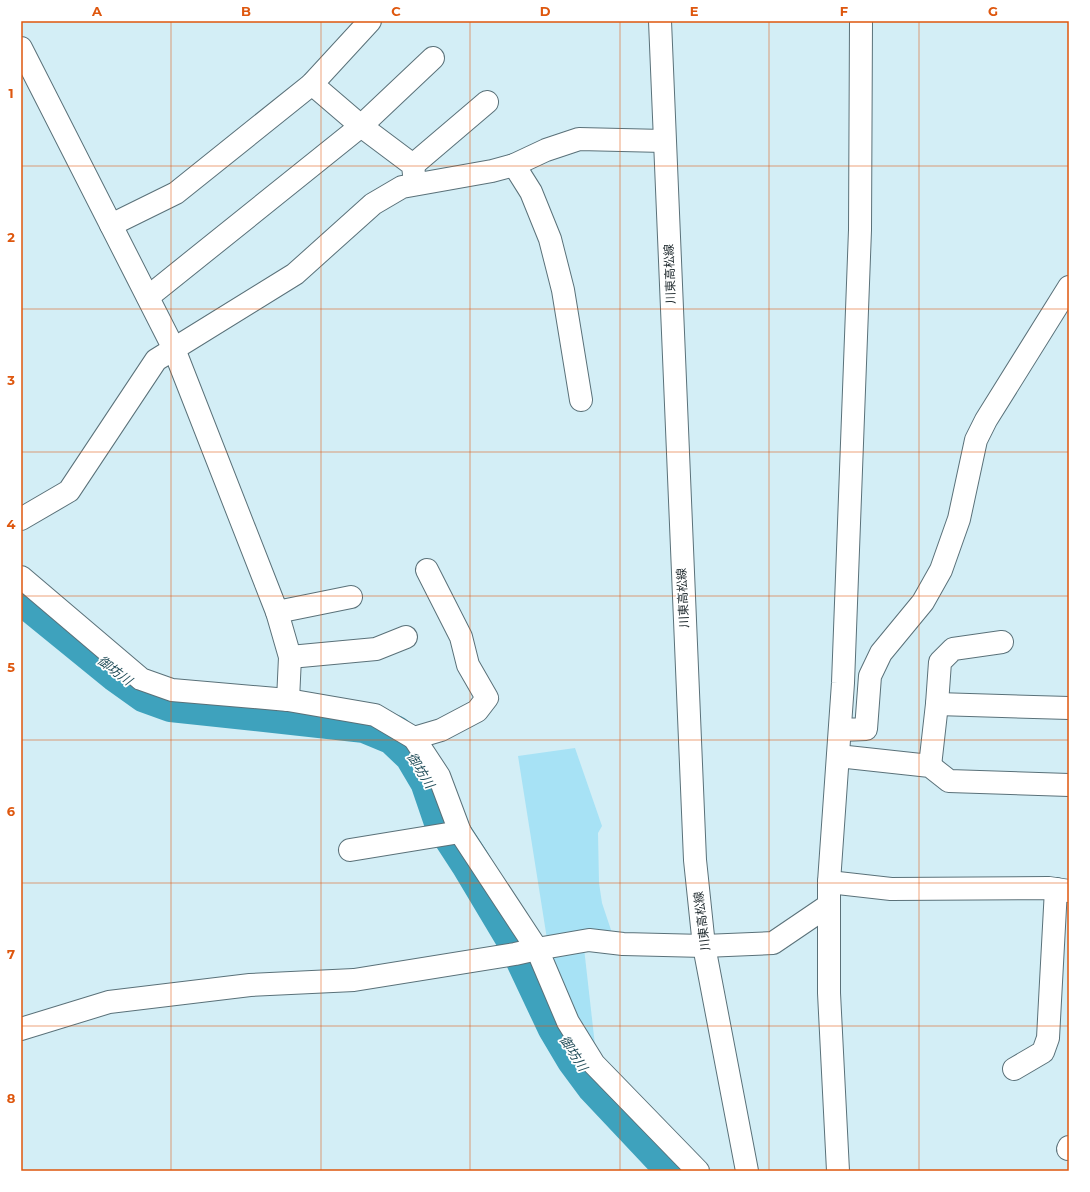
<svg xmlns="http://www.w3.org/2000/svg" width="1090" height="1192" font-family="Montserrat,'Noto Sans JP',sans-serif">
<rect width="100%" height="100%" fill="#d3eef6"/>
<g fill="#a7e2f5">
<path d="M575,748L602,826L598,833L599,883L602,903L613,936L547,939L518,756Z"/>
<path d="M584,948L596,1054L583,1040L550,952Z"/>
</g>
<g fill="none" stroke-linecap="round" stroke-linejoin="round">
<path stroke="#3ea2bd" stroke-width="40" d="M21,594L118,673L146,693L171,702L365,723L394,735L414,754L430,781L444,822L470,862L516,939L557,1026L576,1058L596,1085L677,1171"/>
<g stroke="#5a7179" stroke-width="24">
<g id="minor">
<path d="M21,48L174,349L277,612L290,657L288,700"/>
<path d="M312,84L361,126L413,165L415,184"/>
<path d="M413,165L487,102"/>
<path d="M514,165L531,192L550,239L563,290L581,400"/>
<path d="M111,225L176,193L312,84L370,21"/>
<path d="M148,297L361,126L433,58"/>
<path d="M21,519L69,491L156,360L295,274L373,204L402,187L492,171L514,165L546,150L579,139L664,141"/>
<path d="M21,577L141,679L172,690L288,700L375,715L414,738L439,776L460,832L537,949L568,1022L594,1064L698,1171"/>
<path d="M277,612L351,597"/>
<path d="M290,657L376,649L406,637"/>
<path d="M937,704L1069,708"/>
<path d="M840,730L866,729L870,676L881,653L923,602L941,570L959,519L976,440L986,420L1069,287"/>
<path d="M414,738L441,730L477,711L487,698L468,665L461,637L427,570"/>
<path d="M838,756L930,766L949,781L1069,785"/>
<path d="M930,766L937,704L940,662L953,649L1002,642"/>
<path d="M350,850L460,832"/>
<path d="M829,882L891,889L1049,888L1069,891"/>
<path d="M21,1029L109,1002L250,985L354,980L515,954L537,949L589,940L623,944L704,946L773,943L829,905"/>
<path d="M1014,1069L1043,1052L1048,1038L1056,889"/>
<path d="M1068,1149L1069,1147"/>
<path d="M838,1171L829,993V882L843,683L860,230L861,21"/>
</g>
</g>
<g stroke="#5a7179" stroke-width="24">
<path id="major" d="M660,21L695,860L704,946L747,1171"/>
</g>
<use href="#minor" stroke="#fff" stroke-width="22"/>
<use href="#major" stroke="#fff" stroke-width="22"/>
</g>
<path fill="none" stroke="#de570e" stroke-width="1" stroke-opacity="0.55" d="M171,21V1171M321,21V1171M470,21V1171M620,21V1171M769,21V1171M919,21V1171M21,166H1069M21,309H1069M21,452H1069M21,596H1069M21,740H1069M21,883H1069M21,1026H1069"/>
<g text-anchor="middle" stroke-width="3.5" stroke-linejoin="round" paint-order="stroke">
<g font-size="12" fill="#252f33" stroke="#fff">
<text transform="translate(670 274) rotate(-92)" y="4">川東高松線</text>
<text transform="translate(683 598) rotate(-93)" y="4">川東高松線</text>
<text transform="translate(702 921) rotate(-97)" y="4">川東高松線</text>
</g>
<g font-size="13" font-style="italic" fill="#234e5a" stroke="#fff">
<text transform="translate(115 670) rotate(37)" y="5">御坊川</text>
<text transform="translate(421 770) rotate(58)" y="5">御坊川</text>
<text transform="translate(574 1053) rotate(57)" y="5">御坊川</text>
</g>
</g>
<rect width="1090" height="1192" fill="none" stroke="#ffffff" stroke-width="44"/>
<rect x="22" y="22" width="1046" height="1148" fill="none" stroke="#de570e" stroke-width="1.5"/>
<g font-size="13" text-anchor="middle" font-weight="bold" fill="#de570e">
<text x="97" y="16">A</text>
<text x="246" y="16">B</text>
<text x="396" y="16">C</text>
<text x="545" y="16">D</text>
<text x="694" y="16">E</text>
<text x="844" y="16">F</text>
<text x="993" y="16">G</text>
<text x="11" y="98">1</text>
<text x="11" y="242">2</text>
<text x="11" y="385">3</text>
<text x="11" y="529">4</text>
<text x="11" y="672">5</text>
<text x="11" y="816">6</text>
<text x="11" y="959">7</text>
<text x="11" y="1103">8</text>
</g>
</svg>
